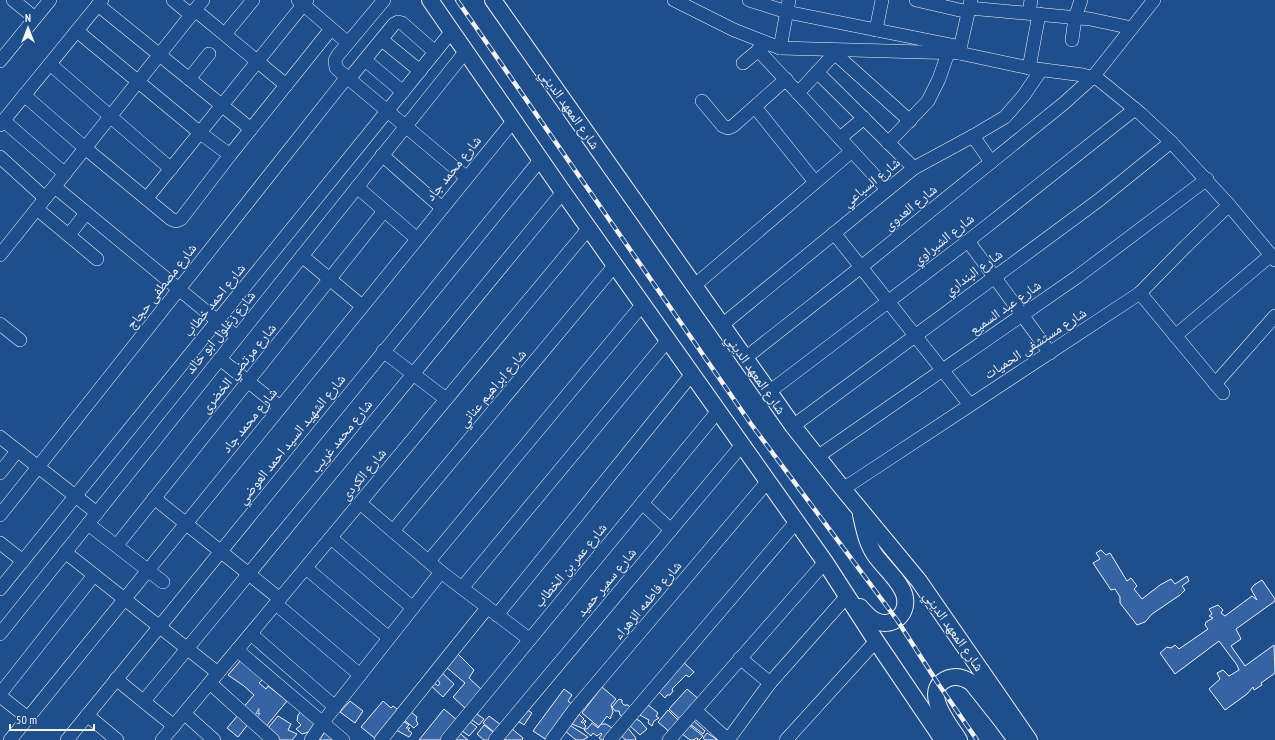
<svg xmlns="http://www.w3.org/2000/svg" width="1275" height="740" font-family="'PT Sans Narrow','Noto Naskh Arabic',sans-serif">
<rect width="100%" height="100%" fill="#1f4e8c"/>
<g fill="#3563a3" stroke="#f2f6ff">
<path d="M1101,550L1106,555L1110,553L1127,581L1131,578L1137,586L1134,589L1142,599L1160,585L1171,579L1175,584L1187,576L1189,581L1182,586L1185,590L1180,595L1152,614L1145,622L1137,625L1120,603V597L1115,589L1111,590L1093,563L1100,559L1096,553Z"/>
<path d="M1262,580L1275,599V601L1236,629L1241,639L1231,646L1245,666L1274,645L1275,673L1261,683L1262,685L1254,690L1253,687L1247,694L1225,710L1209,689L1220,679L1217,673L1223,670L1229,676L1239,670L1237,665L1219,641L1175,674L1160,653L1167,647L1171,648L1175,645L1179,649L1208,629L1205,625L1206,622L1213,618L1209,616L1212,614L1209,609L1218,605L1223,610L1221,613L1225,616L1252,596L1257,600L1251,589L1254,585Z"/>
<path d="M458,654L474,670L469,678L482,690L465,708L453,697L465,683L446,667Z"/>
<path d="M241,660L263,679L259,683L266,689L268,686L287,701L264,729L241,710L254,695L244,686L228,675Z"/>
<path d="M682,661L694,672L689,677L686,675L672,689L673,691L670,695H667L665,698L659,692L669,681L668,679Z"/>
<path d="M439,670L454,684L443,697L428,683L431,680L438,686L440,683L436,678Z"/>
<path d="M602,687L616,699L611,705L613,712L610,719L607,716L599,727L582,713Z"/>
<path d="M564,689L572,695L568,701L575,707L547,740L533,731Z"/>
<path d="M687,689L701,701L683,722L669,709Z"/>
<path d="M619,699L622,700V703L624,705H628L631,708L624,718L620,715L619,711H615L612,707Z"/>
<path d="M350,701L363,711L355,723L340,712Z"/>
<path d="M383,701L391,708L393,706L402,713L377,740L361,727Z"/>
<path d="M647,704L658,713L656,716L659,718L654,721L652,726L648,723L649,720L638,714Z"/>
<path d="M523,707L532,713L524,725L515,719Z"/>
<path d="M303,709L317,722L309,732L302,734L296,729L301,725L297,721L298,715Z"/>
<path d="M444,709L458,721L443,740H419Z"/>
<path d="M471,710L484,719L479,725L466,716Z"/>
<path d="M668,710L681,723L672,734L658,722Z"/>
<path d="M411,712L417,717L416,720L418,724L414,728L404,720Z"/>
<path d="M239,714L249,723L238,737L227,728Z"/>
<path d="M579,714L584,719L581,722L583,723L585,720L586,722L584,724L586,726L584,729L572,724Z"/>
<path d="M278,716L291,724L288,730L297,734L292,740H277L268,728Z"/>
<path d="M489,716L501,725L495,733L483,723Z"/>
<path d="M632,717L640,721L647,729L640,735L629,725Z"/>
<path d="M466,719L477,727L469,736L458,728Z"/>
<path d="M692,719L705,731L703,734L690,724Z"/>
<path d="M403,721L409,725L406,728H410L408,730L412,733L409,737L396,730Z"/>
<path d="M592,723L598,728L601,724H606L615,730L607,740H602L599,738L602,734L601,733L597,736L593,733L591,736L584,730L585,729H587Z"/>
<path d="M568,724L588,737L583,740H576L564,730Z"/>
<path d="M484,725L497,735L493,740H484L477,734Z"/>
<path d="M689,725L703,736L699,740H697L698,739L697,738L693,740H690L681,733Z"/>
<path d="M627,727L636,738L635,740H626L620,735Z"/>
<path d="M511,728L523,738L522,740H506L503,738Z"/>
<path d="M457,731L468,740H449Z"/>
<path d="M325,732L334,740H319Z"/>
<path d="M707,733L718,740H706L703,738Z"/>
</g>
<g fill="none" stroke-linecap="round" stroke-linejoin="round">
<g stroke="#f2f6ff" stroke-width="14">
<g id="minor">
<path d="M13,0L35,18"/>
<path d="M173,0L191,15"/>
<path d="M298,0L348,43"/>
<path d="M384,0L338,55L335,60L336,68L466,177"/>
<path d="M674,0L734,30L780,48L959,53L1029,68L1083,75L1098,79L1141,114L1171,142L1229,205L1275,260"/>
<path d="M749,0L787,12L961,47"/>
<path d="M916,0L968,12"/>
<path d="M98,5L251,129"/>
<path d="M969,8L1090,19L1132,28"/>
<path d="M195,10L286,85"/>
<path d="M1029,13L1031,0"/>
<path d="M876,30L882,0"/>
<path d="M77,31L199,132L230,155"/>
<path d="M225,34L253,0"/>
<path d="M382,40L420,71"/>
<path d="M1072,40L1075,18L1081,0"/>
<path d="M780,48L789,0"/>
<path d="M758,50L887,189"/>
<path d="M831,50L910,121"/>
<path d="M959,53L971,0"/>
<path d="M365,60L403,92"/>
<path d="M0,61L50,0"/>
<path d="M743,63L765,45"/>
<path d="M50,64L171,169"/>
<path d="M1029,68L1039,14"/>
<path d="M817,72L914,168"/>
<path d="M189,79L209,54"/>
<path d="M349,79L394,24L398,22L402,23L435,52"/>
<path d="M798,93L835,53"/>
<path d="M24,95L85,148L171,219L176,221L181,219L230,155L331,29"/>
<path d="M702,101L723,126L728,128L733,126L786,79"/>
<path d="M755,107L815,182"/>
<path d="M4,121L65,174"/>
<path d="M0,125L102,0"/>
<path d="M973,136L991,162"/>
<path d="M840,138L864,118"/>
<path d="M888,143L928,101L939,79L948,53"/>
<path d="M382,155L442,208"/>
<path d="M0,157L45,198"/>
<path d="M55,187L237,337"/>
<path d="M357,187L416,238"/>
<path d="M147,198L307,0"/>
<path d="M37,209L97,259"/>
<path d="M834,233L970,405"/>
<path d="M69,235L86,213"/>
<path d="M968,241L1050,353"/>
<path d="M0,255L203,0"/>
<path d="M302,256L362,306"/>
<path d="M695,285L852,151"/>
<path d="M1140,293L1223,393"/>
<path d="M0,324L20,340"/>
<path d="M722,325L914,168L973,136L1005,117L1024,95L1041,70"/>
<path d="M1175,336L1271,255"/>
<path d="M383,351L446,399"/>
<path d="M220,359L280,407"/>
<path d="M744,359L861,267L1063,104L1093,77L1154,0"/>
<path d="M1215,384L1275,316"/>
<path d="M769,392L968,241L1135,109"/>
<path d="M793,426L1099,200L1171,142"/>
<path d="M0,437L97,513"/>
<path d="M817,457L1077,277L1207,179"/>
<path d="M0,473L17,451"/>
<path d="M843,489L1140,293L1186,246L1229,205"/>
<path d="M154,498L280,599"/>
<path d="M360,503L441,572L529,639"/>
<path d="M642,503L671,530"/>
<path d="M0,515L347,77"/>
<path d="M88,524L163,582"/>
<path d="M393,531L615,265"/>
<path d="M331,538L413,608"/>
<path d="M0,543L23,561"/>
<path d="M117,545L384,211"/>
<path d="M65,552L218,673"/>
<path d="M429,561L643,304"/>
<path d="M306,568L389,638"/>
<path d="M462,588L668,340"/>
<path d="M0,589L452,31"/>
<path d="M276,604L360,675"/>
<path d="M497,615L692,374"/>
<path d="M0,634L466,51"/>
<path d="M251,634L335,707"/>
<path d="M237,650L343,740"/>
<path d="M740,658L770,683"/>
<path d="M116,679L174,726"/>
<path d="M210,683L273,740"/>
<path d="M0,694L94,575"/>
<path d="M0,696L28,718"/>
<path d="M144,701L563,192"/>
<path d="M695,710L728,740"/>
<path d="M185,714L214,740"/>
<path d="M87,715L117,740"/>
<path d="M10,740L514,120"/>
<path d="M67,740L541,159"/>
<path d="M162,740L589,228"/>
<path d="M311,740L323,722L441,572"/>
<path d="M381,740L487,608"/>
<path d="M447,740L718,411"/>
<path d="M495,740L742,445"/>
<path d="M552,740L574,710L768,481"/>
<path d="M610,740L796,522"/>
<path d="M669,740L825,562"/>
<path d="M728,740L770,683L847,596"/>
<path d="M786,740L876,641"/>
</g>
</g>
<g stroke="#f2f6ff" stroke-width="18">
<g id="major">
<path d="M430,0L563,192L825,562L876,641L943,740"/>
<path d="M493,0L793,426L843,489L919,581L1029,740"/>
<path d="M860,607C864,611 868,617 874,620C890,629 908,616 905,598C903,583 883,567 875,555C867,544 864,528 861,515"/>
<path d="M959,740C949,724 919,689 949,678C958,675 965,678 972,683L1002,721L1016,740"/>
</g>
</g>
<use href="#minor" stroke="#1f4e8c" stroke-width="13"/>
<use href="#major" stroke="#1f4e8c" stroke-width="16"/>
<g stroke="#f2f6ff" stroke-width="4.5">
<path id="rail" d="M457,0L751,424L897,620L939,685L977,740"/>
</g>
<use href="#rail" stroke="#1f4e8c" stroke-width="3" stroke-dasharray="9" stroke-linecap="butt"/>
</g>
<g text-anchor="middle" stroke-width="3" stroke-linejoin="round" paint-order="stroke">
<g font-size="12" fill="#c3d1e8">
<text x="258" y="716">4</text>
</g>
<g font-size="14" fill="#f2f6ff" stroke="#1f4e8c">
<text transform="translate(570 109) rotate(55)" y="5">شارع المعهد الديني</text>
<text transform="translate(453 168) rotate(-51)" y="5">شارع محمد جاد</text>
<text transform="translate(871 182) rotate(-39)" y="5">شارع السباعي</text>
<text transform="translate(910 207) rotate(-39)" y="5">شارع العدوى</text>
<text transform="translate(943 239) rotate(-38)" y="5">شارع الشبراوي</text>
<text transform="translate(973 272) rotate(-36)" y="5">شارع البنداري</text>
<text transform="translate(161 286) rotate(-52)" y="5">شارع مصطفى حجاج</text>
<text transform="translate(214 300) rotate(-51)" y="5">شارع احمد خطاب</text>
<text transform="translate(1005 307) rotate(-35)" y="5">شارع عبد السميع</text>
<text transform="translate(220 332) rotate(-51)" y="5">شارع زغلول ابو خالد</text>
<text transform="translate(1035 343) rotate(-33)" y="5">شارع مستشفى الحميات</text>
<text transform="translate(238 368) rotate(-51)" y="5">شارع مرتضي الخضرى</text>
<text transform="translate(756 374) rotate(55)" y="5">شارع المعهد الديني</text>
<text transform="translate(492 388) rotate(-50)" y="5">شارع ابراهيم عناني</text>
<text transform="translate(249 420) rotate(-51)" y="5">شارع محمد جاد</text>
<text transform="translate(341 436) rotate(-51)" y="5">شارع محمد غريب</text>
<text transform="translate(291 439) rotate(-51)" y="5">شارع الشهيد السيد احمد العوضي</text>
<text transform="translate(363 474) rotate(-50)" y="5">شارع الكردى</text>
<text transform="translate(570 565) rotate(-50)" y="5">شارع عمر بن الخطاب</text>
<text transform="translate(606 582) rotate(-50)" y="5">شارع سمير حميد</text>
<text transform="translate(647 600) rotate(-50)" y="5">شارع فاطمه الزهراء</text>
<text transform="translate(954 631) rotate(55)" y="5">شارع المعهد الديني</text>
</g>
</g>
<g transform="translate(28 28)" stroke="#1f4e8c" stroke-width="3" paint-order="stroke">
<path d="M0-3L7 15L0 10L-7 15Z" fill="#f2f6ff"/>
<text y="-6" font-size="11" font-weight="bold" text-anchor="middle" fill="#f2f6ff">N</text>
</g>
<path d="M10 724v6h84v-6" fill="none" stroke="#f2f6ff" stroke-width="2"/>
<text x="16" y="724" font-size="12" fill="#f2f6ff" stroke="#1f4e8c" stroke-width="3" paint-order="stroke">50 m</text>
</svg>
